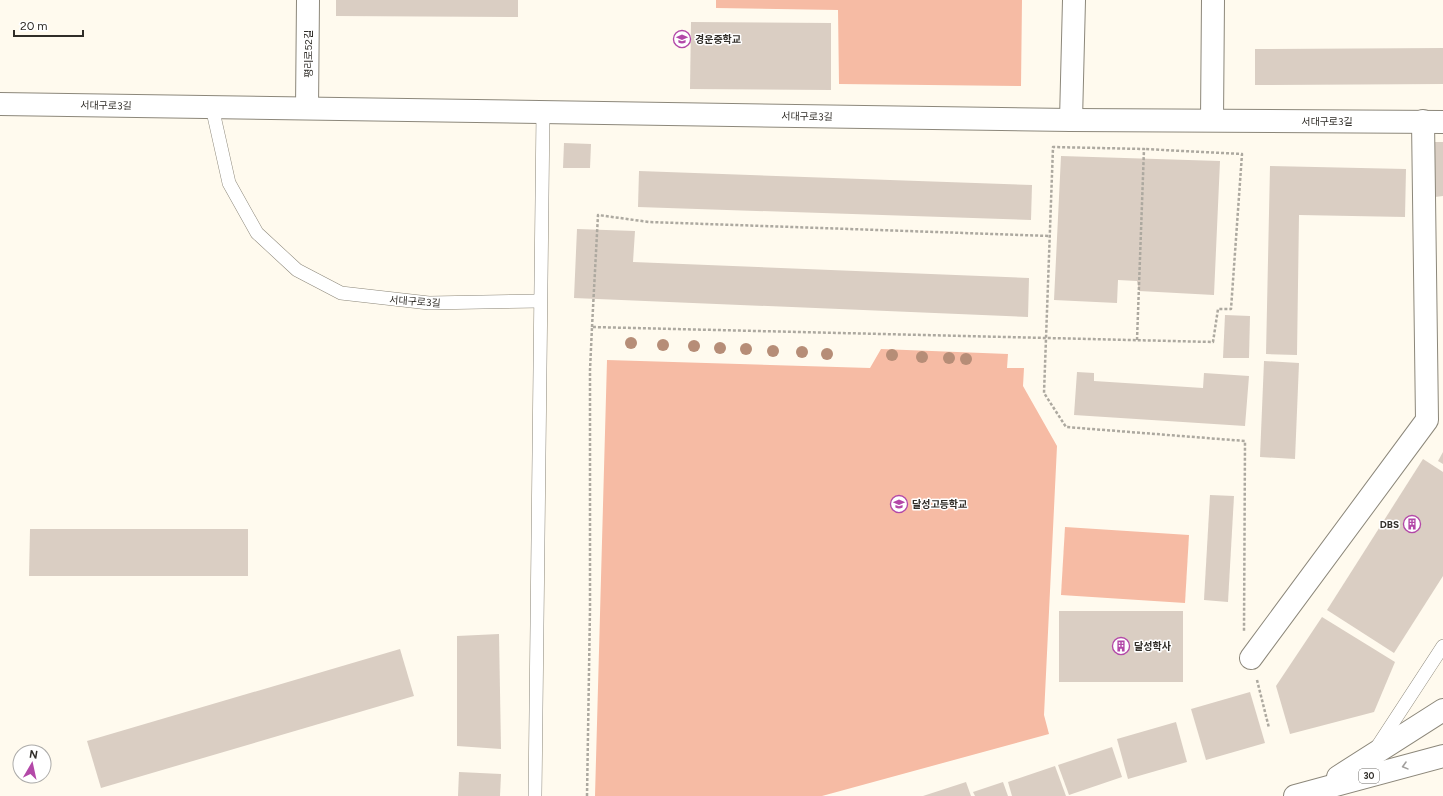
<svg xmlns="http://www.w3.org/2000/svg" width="1443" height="796" font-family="Figtree,'Noto Sans KR',sans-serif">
<rect width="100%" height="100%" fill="#fffaee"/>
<g fill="#f6bba4">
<path d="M716,0H1022L1021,86L839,84L838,10L716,8Z"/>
<path d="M881,349L1008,354L1007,368H1024L1023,386L1057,446L1044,715L1049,734L822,796H595L607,360L870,368Z"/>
<path d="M1065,527L1189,535L1185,603L1061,595Z"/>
</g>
<g fill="#dacec3">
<path d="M336,0H518V17L336,16Z"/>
<path d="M691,22L831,23V90L690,89Z"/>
<path d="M1443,48V84L1255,85V49Z"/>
<path d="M1434,142H1443V196L1435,197Z"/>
<path d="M564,143L591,144L590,168H563Z"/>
<path d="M1061,156L1220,161L1214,295L1139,291L1137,281L1118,280L1117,303L1054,300Z"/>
<path d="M1270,166L1406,169L1405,217L1299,215L1297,355L1266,354Z"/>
<path d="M639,171L1032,185L1031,220L638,207Z"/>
<path d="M577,229L635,231L633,262L1029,278L1028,317L574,298Z"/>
<path d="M1225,315L1250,316L1249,358H1223Z"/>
<path d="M1264,361L1299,363L1295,459L1260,457Z"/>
<path d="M1077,372L1094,373V381L1203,388L1204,373L1249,376L1245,426L1074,415Z"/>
<path d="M1443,452V464L1438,461Z"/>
<path d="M1423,459L1443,472V576L1394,653L1327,610Z"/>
<path d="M1210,495L1234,496L1228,602L1204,600Z"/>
<path d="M30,529H248V576H29Z"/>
<rect x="1059" y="611" width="124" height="71"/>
<path d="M1322,617L1395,662L1374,712L1290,734L1276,686Z"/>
<path d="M499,634L501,749L457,746V636Z"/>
<path d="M400,649L414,696L101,788L87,741Z"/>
<path d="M1250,692L1265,743L1206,760L1191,709Z"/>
<path d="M1176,722L1187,762L1128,779L1117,739Z"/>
<path d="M1112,747L1122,777L1069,795L1058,765Z"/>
<path d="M1055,766L1066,796H1012L1008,782Z"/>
<path d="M459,772L501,774L500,796H458Z"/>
<path d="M966,782L971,796H923Z"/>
<path d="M1003,782L1008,796H975L973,792Z"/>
</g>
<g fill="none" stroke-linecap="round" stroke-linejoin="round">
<g stroke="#8c877a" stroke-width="14">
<g id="lane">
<path d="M212,107L229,183L257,233L297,270L341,293L429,303L540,301"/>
<path d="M1377,747L1443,646"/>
<path d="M535,796L543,112"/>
</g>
</g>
<g stroke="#8c877a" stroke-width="24">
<g id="street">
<path d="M307,108L308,0"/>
<path d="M1071,120L1074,0"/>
<path d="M1212,120L1213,0"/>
<path d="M1251,658L1427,420L1423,121"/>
</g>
</g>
<g stroke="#8c877a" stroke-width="24">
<path id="secondary" d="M0,104L1071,120L1443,122"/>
</g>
<g stroke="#8c877a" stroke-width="24">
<g id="primary">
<path d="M1338,777L1443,710"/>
<path d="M1295,796L1443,756"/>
</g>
</g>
<g stroke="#ada9a0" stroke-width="2.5" stroke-dasharray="3 2" stroke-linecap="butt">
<path d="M592,327L598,215L649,222L1050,236"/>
<path d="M1137,340L1144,149L1053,147L1044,393L1066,427L1245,441L1244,631"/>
<path d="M1257,680L1269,728"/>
<path d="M587,796L590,609V370L592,327L1213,342L1218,309H1231L1242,154L1144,149"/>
</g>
<use href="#lane" stroke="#fff" stroke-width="13"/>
<use href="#street" stroke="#fff" stroke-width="22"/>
<use href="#secondary" stroke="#fff" stroke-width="22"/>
<use href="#primary" stroke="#fff" stroke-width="22"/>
</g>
<g fill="#b68d77">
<circle cx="631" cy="343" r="6"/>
<circle cx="663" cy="345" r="6"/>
<circle cx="694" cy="346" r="6"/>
<circle cx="720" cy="348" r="6"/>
<circle cx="746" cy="349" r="6"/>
<circle cx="773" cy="351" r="6"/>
<circle cx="802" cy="352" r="6"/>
<circle cx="827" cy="354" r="6"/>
<circle cx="892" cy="355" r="6"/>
<circle cx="922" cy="357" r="6"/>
<circle cx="949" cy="358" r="6"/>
<circle cx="966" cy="359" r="6"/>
</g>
<defs><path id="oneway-chevron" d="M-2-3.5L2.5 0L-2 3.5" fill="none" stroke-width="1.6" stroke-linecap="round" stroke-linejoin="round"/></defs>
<use stroke="#a2a09e" href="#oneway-chevron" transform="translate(1405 766) rotate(165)"/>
<defs>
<g id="school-ring" transform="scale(0.9)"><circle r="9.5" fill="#fff" stroke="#b348a8" stroke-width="1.5"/><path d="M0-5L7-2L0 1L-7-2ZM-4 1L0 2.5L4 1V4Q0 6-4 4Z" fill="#b348a8"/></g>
<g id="building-ring" transform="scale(0.9)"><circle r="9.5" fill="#fff" stroke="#b348a8" stroke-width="1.5"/><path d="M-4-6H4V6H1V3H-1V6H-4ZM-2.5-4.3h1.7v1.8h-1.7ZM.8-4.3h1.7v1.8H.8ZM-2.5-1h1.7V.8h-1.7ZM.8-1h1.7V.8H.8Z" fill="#b348a8"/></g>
</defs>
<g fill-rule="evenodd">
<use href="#school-ring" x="682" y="39"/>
<use href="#school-ring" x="899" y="504"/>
<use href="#building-ring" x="1412" y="524"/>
<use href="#building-ring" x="1121" y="646"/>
</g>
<g text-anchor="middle" stroke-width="3" stroke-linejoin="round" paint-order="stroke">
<rect fill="#fff" stroke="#6e6c68" stroke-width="1" x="1359" y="769" width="20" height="14" rx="3"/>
<g font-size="9" font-weight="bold" fill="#302d28">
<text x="1369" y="779">30</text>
</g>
<g font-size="10" font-weight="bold" fill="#302d28" stroke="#fff" text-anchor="start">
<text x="695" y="43">경운중학교</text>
<text x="912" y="508">달성고등학교</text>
<text x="1399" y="528" text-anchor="end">DBS</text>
<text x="1134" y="650">달성학사</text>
</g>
<g font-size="10" fill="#302d28" stroke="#fff">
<text transform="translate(308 54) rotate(-90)" y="4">평리로52길</text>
<text transform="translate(106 105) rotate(1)" y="4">서대구로3길</text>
<text transform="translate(807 116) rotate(1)" y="4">서대구로3길</text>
<text x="1327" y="125">서대구로3길</text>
<text transform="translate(415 301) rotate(4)" y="4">서대구로3길</text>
</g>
</g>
<g transform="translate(32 764) rotate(9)"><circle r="19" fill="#ffffff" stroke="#acaba9"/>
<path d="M0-3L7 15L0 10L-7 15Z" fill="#b348a8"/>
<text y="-6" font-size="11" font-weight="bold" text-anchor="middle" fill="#302d28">N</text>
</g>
<path d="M14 30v6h69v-6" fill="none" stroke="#302d28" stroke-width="2"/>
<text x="20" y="30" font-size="12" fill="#302d28" stroke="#ffffff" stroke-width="3" paint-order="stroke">20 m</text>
</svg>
